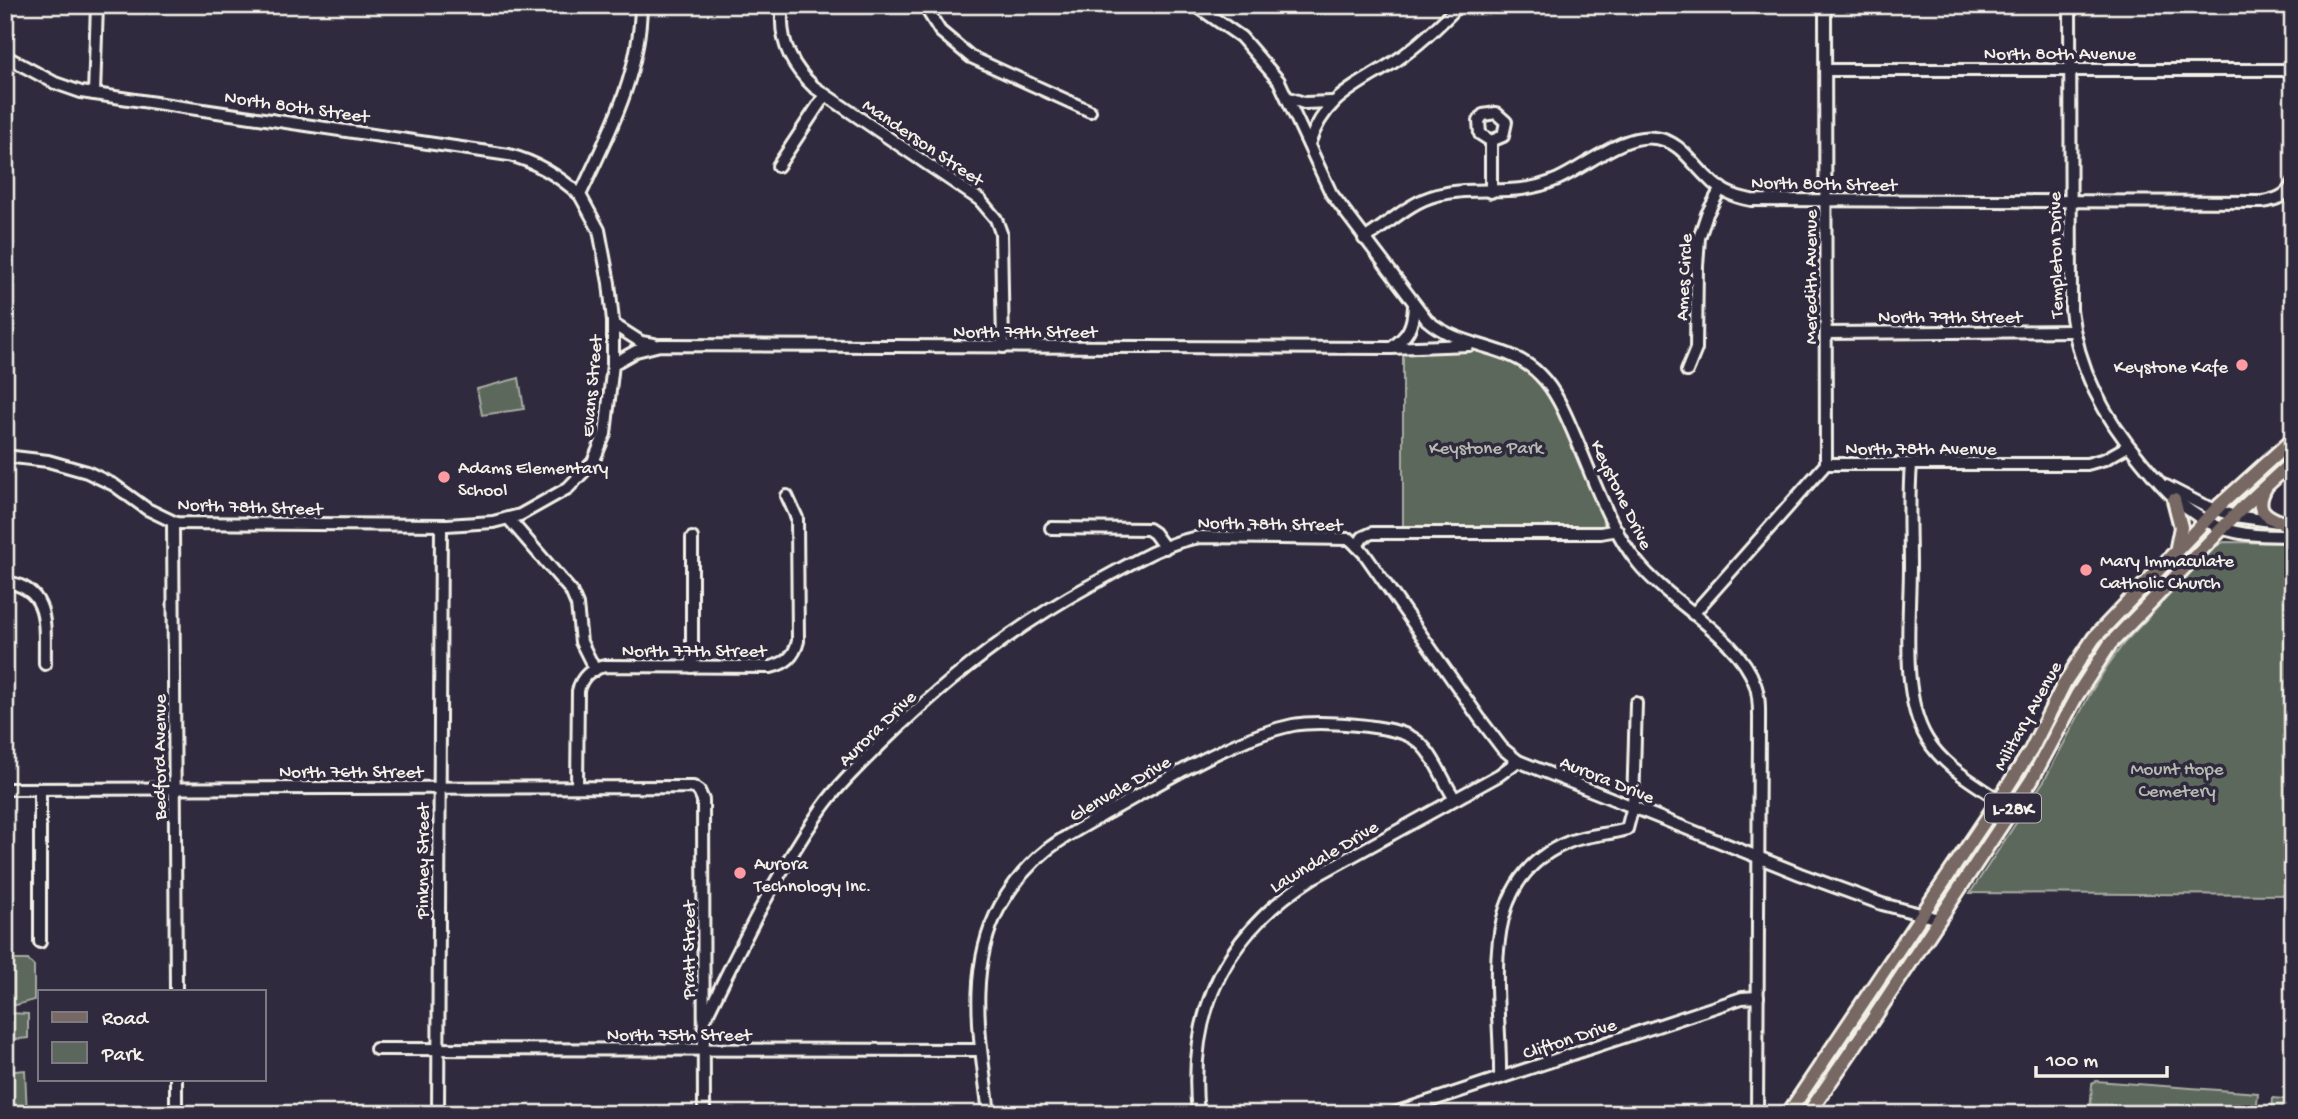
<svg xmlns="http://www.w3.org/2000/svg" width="2298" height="1119" font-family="'Gochi Hand',sans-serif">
<rect width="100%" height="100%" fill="#2f2a3d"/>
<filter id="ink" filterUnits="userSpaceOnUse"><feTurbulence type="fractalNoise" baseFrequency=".0143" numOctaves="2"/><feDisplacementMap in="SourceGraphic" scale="14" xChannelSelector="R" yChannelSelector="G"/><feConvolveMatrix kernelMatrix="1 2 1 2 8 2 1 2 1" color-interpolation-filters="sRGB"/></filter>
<g filter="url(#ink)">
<g fill="#5b675c" stroke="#a8aca2" stroke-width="2">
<path d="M1463,350C1532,352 1553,393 1577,450C1587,474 1597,498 1607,521L1604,527L1403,528V351Z"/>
<path d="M519,378L524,409L482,415L477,389Z"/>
<path d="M2224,542L2293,543V895L1970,893L2045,779L2091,692L2106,668L2124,643L2215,547Z"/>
<path d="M5,960H28L34,966V1000L16,1005L5,1004Z"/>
<path d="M9,1013L28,1014V1038L10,1040Z"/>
<path d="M25,1070L27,1114H5V1072Z"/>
<path d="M2096,1081L2258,1093L2256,1114H2090L2092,1084Z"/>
<path d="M2273,1098L2293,1100V1114H2272Z"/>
</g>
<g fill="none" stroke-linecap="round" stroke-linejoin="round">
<g stroke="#f4f1e8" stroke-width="16">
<g id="minor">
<path d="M783,5C778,38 790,65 814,87L980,200L996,219L1001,233L1003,347"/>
<path d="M924,5L940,31L971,57L1090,111"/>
<path d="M1195,5L1241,37L1279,81L1331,193L1427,320C1462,350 1510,343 1540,375C1556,391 1565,413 1574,434C1593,477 1608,526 1638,563C1669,602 1739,637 1755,684C1760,697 1759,712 1759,726L1757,1114"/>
<path d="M1825,5L1826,464"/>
<path d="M2070,5L2071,310C2078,369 2104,417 2142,462C2164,489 2186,514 2219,527C2242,536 2268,536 2293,536"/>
<path d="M5,56L55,83L81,92L509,155C537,162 559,176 580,195"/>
<path d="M1827,70H2293"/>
<path d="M94,94L97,5"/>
<path d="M1289,98L1304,103L1332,102"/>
<path d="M1309,144C1326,94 1357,87 1397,60C1420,44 1440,25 1459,5"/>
<path d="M778,166L825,95"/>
<path d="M1491,192V141L1503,136L1506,122L1496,113L1483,115L1479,121L1480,134L1491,141"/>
<path d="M1364,239C1389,224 1409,202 1437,195C1480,184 1513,199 1558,179C1587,166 1623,133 1655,138C1681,141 1691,163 1709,179C1720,191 1735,197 1751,200L2262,202C2276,200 2287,196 2293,183"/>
<path d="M613,324L641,342L654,344"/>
<path d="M1827,333L2073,331"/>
<path d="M1391,348L1469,345"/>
<path d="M613,364L636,351L660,345L1391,348C1408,336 1413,327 1414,306"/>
<path d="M1687,371L1696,349L1697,266L1699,238L1707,214L1721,188"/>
<path d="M5,456L48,461L87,472L114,485L147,509L176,523L447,525L493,522L520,515L568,488L593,462L605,434L613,364V321L609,283L599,230L580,195C609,133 640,76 641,5"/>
<path d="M1911,465C1908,498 1910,533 1910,566C1910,617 1900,695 1927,739C1944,767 1973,782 1999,800"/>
<path d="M2166,486L2203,505L2234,516L2293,524"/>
<path d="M508,518L571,591L577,605L581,642L595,670"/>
<path d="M173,522L176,991"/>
<path d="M1051,528L1148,529L1154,533L1165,548"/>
<path d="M692,538V667"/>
<path d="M1357,546L1363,537L1372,533H1601L1617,530"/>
<path d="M5,582C52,588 44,629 45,664"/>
<path d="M1693,614L1826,464H2087L2105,459L2128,446"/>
<path d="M577,787L578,691C581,677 591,668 606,666L771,667C786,663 794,657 798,641L797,518L787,496"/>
<path d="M5,789L693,787L699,791L703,800L704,1114"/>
<path d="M40,942V789"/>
<path d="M704,1021C740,947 775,875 822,808C839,784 862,763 883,742C944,682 1014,627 1089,586C1122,569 1163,542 1200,537L1350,539L1364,553L1480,719L1502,748L1518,761L1800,874L1882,904L1939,919"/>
<path d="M376,1049L981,1050"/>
<path d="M1500,1078C1502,996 1471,881 1569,842C1588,834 1608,835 1627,829L1633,806L1636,703"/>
<path d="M176,1079V1114"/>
<path d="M438,1114L441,525"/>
<path d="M989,1114C981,1044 965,971 1000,906C1012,885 1029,864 1048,849C1069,833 1093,821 1116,808C1167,779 1236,737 1293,725C1319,720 1392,725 1413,738C1433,750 1442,780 1455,799"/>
<path d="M1198,1114C1187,1010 1226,932 1314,877L1499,775L1518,761"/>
<path d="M1391,1114L1742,998L1758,997"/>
</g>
</g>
<g stroke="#f4f1e8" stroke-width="18">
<g id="major">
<path d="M2265,488C2254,509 2264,516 2283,523"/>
<path d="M2174,500L2181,527L2177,547"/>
<path d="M1757,1109L1761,1114"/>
<path d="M1788,1114L1999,800L2031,750L2065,682L2094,638L2220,505L2293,439"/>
<path d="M1808,1114L1871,1022L2032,779L2077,695L2110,644L2242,508L2293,461"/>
</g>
</g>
<use href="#minor" stroke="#2f2a3d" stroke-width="10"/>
<use href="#major" stroke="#776864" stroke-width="12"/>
</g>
</g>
<g fill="#ff9aa2" stroke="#2f2a3d" stroke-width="2.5">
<circle cx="2242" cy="365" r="7"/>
<circle cx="444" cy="477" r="7"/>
<circle cx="2086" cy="570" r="7"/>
<circle cx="740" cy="873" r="7"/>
</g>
<g text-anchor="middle" stroke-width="7" stroke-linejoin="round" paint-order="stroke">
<rect fill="#2f2a3d" stroke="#b9b5b5" stroke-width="2" x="1985" y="793.5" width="56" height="29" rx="5"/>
<g font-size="18" font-weight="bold" fill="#f4f1e8">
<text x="2013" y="814">L-28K</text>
</g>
<g font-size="19" fill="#f4f1e8" stroke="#2f2a3d">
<text x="2060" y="59">North 80th Avenue</text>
<text transform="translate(297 105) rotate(8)" y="7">North 80th Street</text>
<text transform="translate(924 141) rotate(34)" y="7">Manderson Street</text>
<text transform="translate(1824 182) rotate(1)" y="7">North 80th Street</text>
<text transform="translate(2054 255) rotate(-91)" y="7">Templeton Drive</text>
<text transform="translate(1682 277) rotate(-87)" y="7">Ames Circle</text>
<text transform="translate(1809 277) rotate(-90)" y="7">Meredith Avenue</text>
<text x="1950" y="322">North 79th Street</text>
<text x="1025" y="337">North 79th Street</text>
<text transform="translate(590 386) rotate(-85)" y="7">Evans Street</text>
<text x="1921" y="454">North 78th Avenue</text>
<text transform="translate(1623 494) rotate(64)" y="7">Keystone Drive</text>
<text transform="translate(250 505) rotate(2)" y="7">North 78th Street</text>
<text transform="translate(1270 522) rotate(1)" y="7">North 78th Street</text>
<text x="694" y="656">North 77th Street</text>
<text transform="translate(2026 715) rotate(-61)" y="7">Military Avenue</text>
<text transform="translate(876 727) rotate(-44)" y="7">Aurora Drive</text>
<text transform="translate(158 757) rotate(-90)" y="7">Bedford Avenue</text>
<text x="351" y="777">North 76th Street</text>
<text transform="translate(1608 778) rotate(22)" y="7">Aurora Drive</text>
<text transform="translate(1119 787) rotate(-30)" y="7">Glenvale Drive</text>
<text transform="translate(1323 855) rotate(-31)" y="7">Lawndale Drive</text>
<text transform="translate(421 861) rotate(-90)" y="7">Pinkney Street</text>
<text transform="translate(687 950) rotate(-90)" y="7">Pratt Street</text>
<text x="679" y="1040">North 75th Street</text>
<text transform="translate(1569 1037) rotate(-18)" y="7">Clifton Drive</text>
</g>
<g font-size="19" fill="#f4f1e8" stroke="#2f2a3d" text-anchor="start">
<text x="2228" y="372" text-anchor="end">Keystone Kafe</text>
<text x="458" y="473">Adams Elementary<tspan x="458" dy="22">School</tspan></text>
<text x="2100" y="566">Mary Immaculate<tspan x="2100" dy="22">Catholic Church</tspan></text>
<text x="754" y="869">Aurora<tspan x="754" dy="22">Technology Inc.</tspan></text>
</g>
<g font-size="19" fill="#b7bab0" stroke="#2f2a3d">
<text x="1486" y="453">Keystone Park</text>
<text x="2177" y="774">Mount Hope<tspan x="2177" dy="22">Cemetery</tspan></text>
</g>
</g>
<rect width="2298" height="1119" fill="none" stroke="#2f2a3d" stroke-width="28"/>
<rect x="14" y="14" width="2270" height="1091" fill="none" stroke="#f4f1e8" stroke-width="2.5" filter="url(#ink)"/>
<rect x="38" y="990" width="228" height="91" fill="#2f2a3d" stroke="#7e7a81" stroke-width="2"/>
<rect x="52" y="1012" width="35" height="10" fill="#776864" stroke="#7e7a81" stroke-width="2"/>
<text x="102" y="1024" font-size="21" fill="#f4f1e8">Road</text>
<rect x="52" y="1042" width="35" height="21" fill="#5b675c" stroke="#7e7a81" stroke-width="2"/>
<text x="102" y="1060" font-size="21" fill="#f4f1e8">Park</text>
<path d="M2036 1066v10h131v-10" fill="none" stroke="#f4f1e8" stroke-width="3.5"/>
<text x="2046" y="1066" font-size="21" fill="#f4f1e8" stroke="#2f2a3d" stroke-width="5" paint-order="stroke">100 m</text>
</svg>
